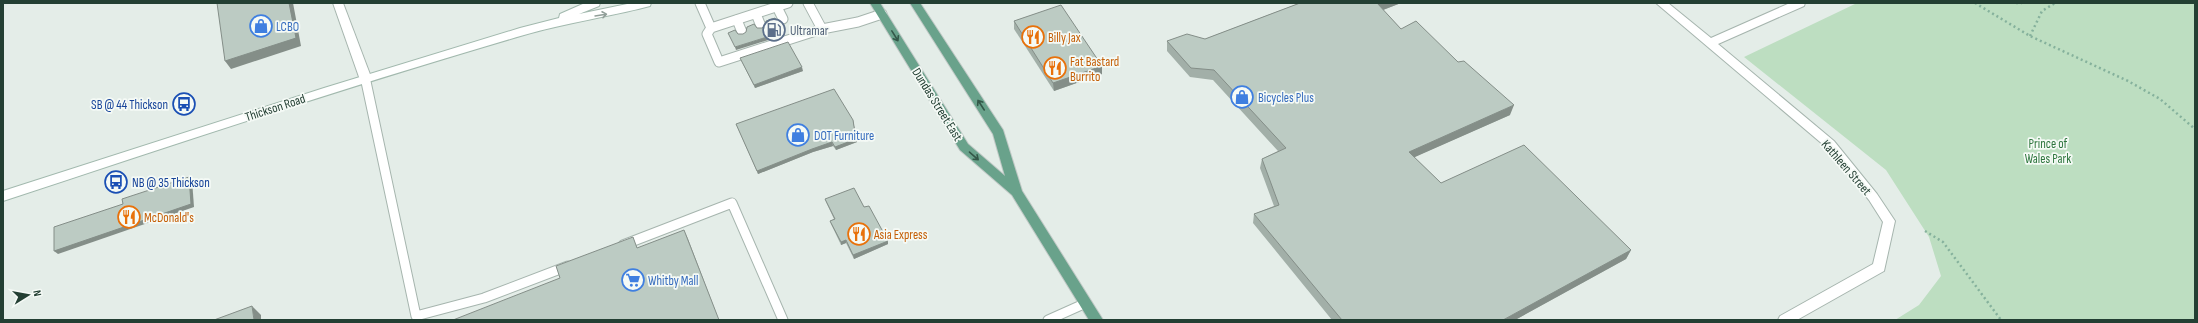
<svg xmlns="http://www.w3.org/2000/svg" width="2198" height="323" font-family="'Sofia Sans Condensed',sans-serif">
<rect width="100%" height="100%" fill="#e4ede8"/>
<path fill="#bddec1" d="M1857,3H2195V320H1895L1919,305L1941,276L1929,237L1886,170L1744,57Z"/>
<g fill="none" stroke-linecap="round" stroke-linejoin="round">
<g stroke="#a6b5ae" stroke-width="11">
<g id="lane">
<path d="M700,3L711,28"/>
<path d="M788,3L711,28L707,34L719,62L822,29L808,3"/>
<path d="M777,7L783,19"/>
<path d="M756,14L761,26"/>
<path d="M737,20L742,32"/>
<path d="M822,29L858,22L882,14"/>
<path d="M365,77L416,316L484,298L568,266"/>
<path d="M623,245L732,203L783,320"/>
<path d="M1048,320L1086,303"/>
</g>
</g>
<g stroke="#a6b5ae" stroke-width="2">
<g id="street">
<path d="M333,3H343L371,77L369,80H361L359,77Z"/>
<path d="M1656,3H1668L1711,38L1790,3H1805L1804,6L1718,44L1834,141L1877,194L1895,221L1884,271L1797,320H1778L1780,316L1873,264L1883,222L1869,200L1826,147Z"/>
</g>
</g>
<g stroke="#a2b9ae" stroke-width="2">
<path id="secondary" d="M585,3H600L599,6L579,14L632,3H651L650,6C608,17 565,23 524,35C349,86 176,144 3,201V191L324,88L520,28L559,18L560,14Z"/>
</g>
<g stroke="#c1c9c6" stroke-width="2">
<path id="primary" d="M870,3H880L968,144L1005,176L993,134L910,3H920L1003,130L1022,191L1103,320H1089L1012,195L960,150Z"/>
</g>
<g stroke="#85b19c" stroke-width="2.5" stroke-dasharray="2 3" stroke-linecap="butt">
<path d="M1975,3L2030,36L2128,81L2160,99L2195,129"/>
<path d="M2016,3H2022"/>
<path d="M2030,36L2042,11L2055,3"/>
<path d="M1925,231L1943,242L2001,320"/>
</g>
<use href="#lane" stroke="#fff" stroke-width="9"/>
<use href="#street" fill="#fff" fill-rule="evenodd"/>
<use href="#secondary" fill="#fff" fill-rule="evenodd"/>
<use href="#primary" fill="#69a28b" fill-rule="evenodd"/>
</g>
<g fill="#a2afa8">
<path d="M1300,3H1401L1383,10L1401,29L1510,115L1414,157L1441,183L1631,250L1626,259L1515,320H1332L1253,223L1254,214L1274,206L1260,168L1262,159L1278,151L1213,80L1190,77L1167,51V41L1205,39Z"/>
<path d="M1014,21L1102,66V74L1054,91L1014,29Z"/>
<path d="M740,58L803,71L755,88Z"/>
<path d="M736,124L857,142L836,150L833,146L813,152L758,174Z"/>
<path d="M825,199L864,207L888,244L854,259L846,243L841,245L831,224L830,221L834,219L826,202Z"/>
</g>
<g fill="#848e88">
<path d="M289,3H293L301,46L231,69L225,61Z"/>
<path d="M1377,3H1401L1375,13Z"/>
<path d="M783,32L784,35L736,50L735,47Z"/>
<path d="M1102,66V74L1054,91L1053,83Z"/>
<path d="M802,67L803,71L755,88L754,85Z"/>
<path d="M1514,105L1510,115L1406,161L1409,152Z"/>
<path d="M853,120L857,142L836,150L835,147Z"/>
<path d="M832,142L833,146L813,152L758,174L757,171L812,149Z"/>
<path d="M189,177L192,180L194,207L58,254L54,251Z"/>
<path d="M684,230L688,239L719,320Z"/>
<path d="M846,240V243L841,245V242Z"/>
<path d="M888,241V244L854,259L853,255Z"/>
<path d="M1631,250L1626,259L1515,320H1503Z"/>
<path d="M252,306L261,315V320H254Z"/>
</g>
<g fill="#bccbc3" stroke="#848e88">
<path d="M217,3H289L296,38L225,61Z"/>
<path d="M1300,3H1377L1401,29L1416,21L1458,62L1464,61L1514,105L1409,152L1441,183L1524,145L1631,250L1503,320H1342L1254,214L1279,205L1262,159L1286,148L1214,70L1191,68L1167,41L1187,34L1205,39Z"/>
<path d="M1061,5L1102,66L1053,83L1014,21Z"/>
<path d="M775,18L783,32L735,47L728,33L735,30L738,34H743L746,32L747,27L754,24L757,28H762L765,26L766,21Z"/>
<path d="M788,42L802,67L754,85L740,58Z"/>
<path d="M834,89L853,120L856,139L835,147L832,142L812,149L757,171L736,124Z"/>
<path d="M189,177L191,204L54,251V227L123,204L122,199Z"/>
<path d="M854,188L864,207L869,206L888,241L853,255L846,240L841,242L830,221L835,219L825,199Z"/>
<path d="M684,230L719,320H453L560,278L556,266L633,237L637,248Z"/>
<path d="M252,306L254,320H214Z"/>
</g>
<defs><path id="oneway-shaft" d="M-6 0H5M1.5-3L5.5 0L1.5 3" fill="none" stroke-width="1.6" stroke-linecap="round" stroke-linejoin="round"/></defs>
<use stroke="#919f99" href="#oneway-shaft" transform="translate(601 15) rotate(-9)"/>
<g stroke="#345849">
<use href="#oneway-shaft" transform="translate(895 36) rotate(58)"/>
<use href="#oneway-shaft" transform="translate(981 105) rotate(-123)"/>
<use href="#oneway-shaft" transform="translate(974 156) rotate(41)"/>
</g>
<defs>
<g id="shop-ring" transform="scale(1.15)"><circle r="9.5" fill="#f5faf6" stroke="#3f7fe0" stroke-width="1.5"/><path d="M-5-2.5h2.3a2.7 3.5 0 0 1 5.4 0H5L5.5 6h-11ZM-1.5-2.5h3a1.5 2.3 0 0 0-3 0Z" fill="#3f7fe0"/></g>
<g id="fuel-ring" transform="scale(1.15)"><circle r="9.5" fill="#f5faf6" stroke="#5c6f8a" stroke-width="1.5"/><path d="M-5.5-6h7V0h2V4h1.3V-2.5L3-4.5l.8-.8L6-3V5H2.5V1h-1V6h-7ZM-4.2-4.7v3.2H.2V-4.7Z" fill="#5c6f8a"/></g>
<g id="restaurant-ring" transform="scale(1.15)"><circle r="9.5" fill="#f5faf6" stroke="#e8710a" stroke-width="1.5"/><path d="M-5-6h1v4h1v-4h1v4h1v-4h1v5L-1.5 .5V6h-2V.5L-5-1ZM5-6V6H3V1.5H1.5Q1.5-4 5-6Z" fill="#e8710a"/></g>
<g id="bus-ring" transform="scale(1.15)"><circle r="9.5" fill="#f5faf6" stroke="#1a4fb4" stroke-width="1.5"/><path d="M-5-6H5V4H4V6H2V4H-2V6H-4V4H-5ZM-3.5-4V0h7V-4ZM-3.5 1.2v1.5H-2V1.2ZM2 1.2v1.5H3.5V1.2Z" fill="#1a4fb4"/></g>
<g id="supermarket-ring" transform="scale(1.15)"><circle r="9.5" fill="#f5faf6" stroke="#3f7fe0" stroke-width="1.5"/><path d="M-6-5.5h2.5l.6 2H6L4.5 2H-2.5L-4.4-4H-6ZM-1.5 3.2a1.3 1.3 0 1 0 .1 0ZM3 3.2a1.3 1.3 0 1 0 .1 0Z" fill="#3f7fe0"/></g>
</defs>
<g fill-rule="evenodd">
<use href="#shop-ring" x="261" y="26"/>
<use href="#fuel-ring" x="774" y="30"/>
<use href="#restaurant-ring" x="1033" y="37"/>
<use href="#restaurant-ring" x="1055" y="68"/>
<use href="#shop-ring" x="1242" y="97"/>
<use href="#bus-ring" x="184" y="104"/>
<use href="#shop-ring" x="798" y="135"/>
<use href="#bus-ring" x="116" y="182"/>
<use href="#restaurant-ring" x="129" y="217"/>
<use href="#restaurant-ring" x="859" y="234"/>
<use href="#supermarket-ring" x="633" y="280"/>
</g>
<g text-anchor="middle" stroke-width="3.5" stroke-linejoin="round" paint-order="stroke">
<g font-size="13" fill="#366cbe" stroke="#f5faf6" text-anchor="start">
<text x="276" y="31">LCBO</text>
<text x="1258" y="102">Bicycles Plus</text>
<text x="814" y="140">DOT Furniture</text>
<text x="648" y="285">Whitby Mall</text>
</g>
<g font-size="13" fill="#4e5e75" stroke="#f5faf6" text-anchor="start">
<text x="790" y="35">Ultramar</text>
</g>
<g font-size="13" fill="#c56008" stroke="#f5faf6" text-anchor="start">
<text x="1048" y="42">Billy Jax</text>
<text x="1070" y="66">Fat Bastard<tspan x="1070" dy="15">Burrito</tspan></text>
<text x="144" y="222">McDonald's</text>
<text x="874" y="239">Asia Express</text>
</g>
<g font-size="13" fill="#164399" stroke="#f5faf6" text-anchor="end">
<text x="168" y="109">SB @ 44 Thickson</text>
<text x="132" y="187" text-anchor="start">NB @ 35 Thickson</text>
</g>
<g font-size="13" fill="#233f33" stroke="#f5faf6">
<text transform="translate(938 104) rotate(58)" y="5">Dundas Street East</text>
<text transform="translate(275 107) rotate(-18)" y="5">Thickson Road</text>
<text transform="translate(1847 167) rotate(49)" y="5">Kathleen Street</text>
</g>
<g font-size="13" fill="#2e763e" stroke="#f5faf6">
<text x="2048" y="148">Prince of<tspan x="2048" dy="15">Wales Park</tspan></text>
</g>
</g>
<rect width="2198" height="323" fill="none" stroke="#233f33" stroke-width="8"/>
<g transform="translate(28 295) rotate(79)" stroke="#f5faf6" stroke-width="3" paint-order="stroke">
<path d="M0-3L7 15L0 10L-7 15Z" fill="#233f33"/>
<text y="-6" font-size="11" font-weight="bold" text-anchor="middle" fill="#233f33">N</text>
</g>
</svg>
